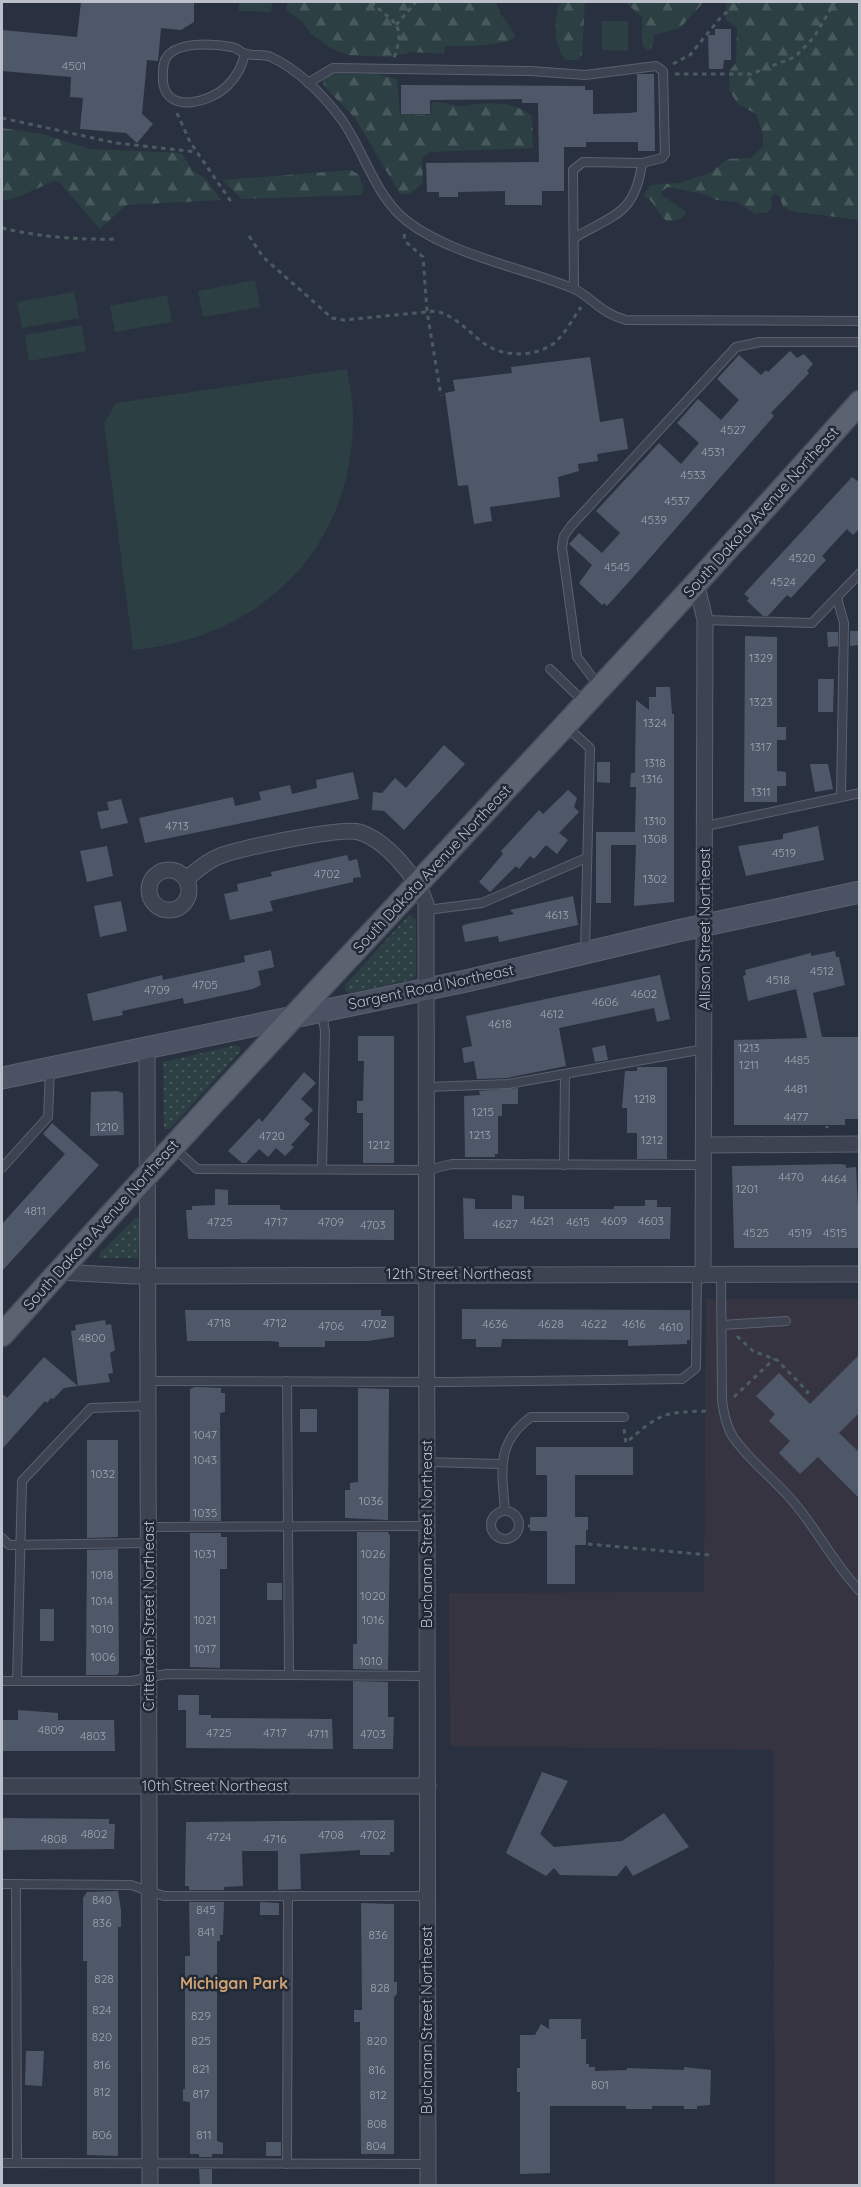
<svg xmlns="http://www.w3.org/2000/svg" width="861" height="2187" font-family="Quicksand,sans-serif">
<defs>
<pattern id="forest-firs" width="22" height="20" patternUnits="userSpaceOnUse" patternTransform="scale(1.5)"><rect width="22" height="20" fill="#2c3f42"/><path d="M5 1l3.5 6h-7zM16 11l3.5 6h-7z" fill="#48595c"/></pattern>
<pattern id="park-dots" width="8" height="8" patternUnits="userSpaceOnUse" patternTransform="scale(1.5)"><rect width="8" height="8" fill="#2c3f42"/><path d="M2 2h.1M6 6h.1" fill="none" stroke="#48595c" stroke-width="1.8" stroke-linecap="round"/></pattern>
</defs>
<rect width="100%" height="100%" fill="#293140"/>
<path fill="#373442" d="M706,1299H859V2185H775L773,1750L450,1746L449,1593L704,1592Z"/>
<g fill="url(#forest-firs)">
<path d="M287,2H497C497,15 511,23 515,37C503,47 461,46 445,46L444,54L413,52L388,57L349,55L332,49L311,34L302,21L286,10Z"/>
<path d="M560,2H585L582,54L579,60H566C553,47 554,18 560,2Z"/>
<path d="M619,2H704L680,28L654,35L653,47L647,50L642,44V17L626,3Z"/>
<path d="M726,2H859V220L790,211L783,206L779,196L774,194L771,198L772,208L768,212L755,214L738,202L716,200L703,194L668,187L661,192L662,195L685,211V215L681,219L667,221C656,213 655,200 643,196L650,185L679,183L710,173L727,159L750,158L763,147V135L756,114L738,104L729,90L730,70L736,63L737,28L726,20Z"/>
<path d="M331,74H376L397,79L400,114L430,115L432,102C443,102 449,104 459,106C465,107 473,104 478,104C496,102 519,104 532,116L533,148L430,152L422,158L423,182L410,194H400L355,118L324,86L323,80Z"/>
<path d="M2,128L42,134L91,149L182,153L193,171L206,179L221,200L126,205L100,229L59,182L54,181L13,199L2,200Z"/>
<path d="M351,170L358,174L364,189L361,195L242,199L222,180Z"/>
</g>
<g fill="url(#park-dots)">
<path d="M409,915L416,919V976L411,980L350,993L345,991V985Z"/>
<path d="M236,1045L241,1047L240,1052L170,1129H164L163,1062Z"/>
<path d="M136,1217L140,1220L138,1258H100V1253Z"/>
</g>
<g fill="#2c3f42">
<path d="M239,2H272L271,12L239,11Z"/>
<path d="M602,21H628V51L602,50Z"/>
<path d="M255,280L260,307L203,317L198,291Z"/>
<path d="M74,292L79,318L22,328L17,302Z"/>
<path d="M167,295L172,322L115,332L110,306Z"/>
<path d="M82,325L86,351L29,361L25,335Z"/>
<path d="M347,369C349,384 353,400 353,414C355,547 262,638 133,650L104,423L116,403Z"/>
</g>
<g fill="#4f5869">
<path d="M81,2H194V22L181,30L161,28L158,61L147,60L142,114L153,124L137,143L126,133L80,129L83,98L70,97L71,77L2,71V30L77,37Z"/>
<path d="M715,29H731V60H724L723,69H709L708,35H715Z"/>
<path d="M637,74H654L655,151H638V142H586V147H564V191H542V205H505V191L458,192V197H439V192H427L426,163L539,162L538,103H522V99L430,100V114H401V85L585,86V90H593V114L630,113L637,112Z"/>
<path d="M790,351L797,358L804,354L813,364L807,371L809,373L771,413L774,416L636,574L607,606L604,603L602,605L579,583L592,565L569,544L579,533L602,553L620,533L596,511L659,443L681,464L699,443L677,423L698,399L721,420L739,400L717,379L739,355L761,375L766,370L768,372Z"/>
<path d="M590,357L600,422L623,418L628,449L597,454L598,461L578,464L579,471L558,477L560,497L490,507L492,521L474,524L468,485L458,486L445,393L455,391L453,380L512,373L511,367Z"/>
<path d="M852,477L860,483V528L853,535L847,529L822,556L826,560L791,598L787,595L768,616H763L747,601L749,598L744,594Z"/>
<path d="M850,631H860V645L850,646Z"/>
<path d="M827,632H838V646L828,647Z"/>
<path d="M745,636L777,637V727H786V740H777V771L786,772V786H777V802H744Z"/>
<path d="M818,679H834L833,712H818Z"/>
<path d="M656,687H670L672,714H674V902L634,906L636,845H611V903H596V832H635L636,787H630L631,773H635L636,700L649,710V697H656Z"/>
<path d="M444,745L465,764L404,830L384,811L372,810L373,792L382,793L395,778L406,788Z"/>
<path d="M597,762H610V783L597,782Z"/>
<path d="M810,764H828L833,789L815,792Z"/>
<path d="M353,772L359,799L145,843L139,818L233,797L235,806L261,800L259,792L290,785L292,794L317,788L316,780Z"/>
<path d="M568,790L577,798L574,807L579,812L559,833L568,840L557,854L546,845L534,859L530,856L519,869L516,866L490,892L479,882L503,854L501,851L539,810L543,814Z"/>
<path d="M121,799L128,823L101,829L97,812L109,810L107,802Z"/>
<path d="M818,826L824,860L746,876L738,846L783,839V834Z"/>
<path d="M107,846L113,876L87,882L80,851Z"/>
<path d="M347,855L349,861L357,859L361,877L353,878V882L270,901L273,911L230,920L224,894L238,891L237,884L272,876L271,872Z"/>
<path d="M573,896L578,925L499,942L498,936L465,942L462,926L467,924L514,914L510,910Z"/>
<path d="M121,901L127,931L100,937L94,906Z"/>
<path d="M271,950L274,967L258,971L261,985L253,989L184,1004L183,998L122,1011L123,1015L93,1021L87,994L162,975L163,980L245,962L244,956Z"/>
<path d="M835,951L836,957H839L845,985L813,993L822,1037H860V1119H845V1125H734V1040L807,1038L796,989L748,1001L743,976L746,975L745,970L811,953V956Z"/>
<path d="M660,975L670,1019L657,1022L654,1008L559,1028L566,1066L507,1078L477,1079L474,1061L464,1063L462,1048L472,1046L466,1016Z"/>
<path d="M358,1036H394V1163H363V1113H357V1101H363L364,1061H358Z"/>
<path d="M605,1045L608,1060L595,1062L592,1048Z"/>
<path d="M637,1067H667V1159H637V1133H627V1108H622L625,1071H637Z"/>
<path d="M304,1072L316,1083L301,1099L313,1110L304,1119L310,1124L291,1145L294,1147L285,1156L276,1148L268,1157L259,1149L246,1163H242L228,1151L259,1118L262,1122Z"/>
<path d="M518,1088V1104H502V1116H498V1154H495V1157H465L464,1096L480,1095L479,1091Z"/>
<path d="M117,1091L123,1093L124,1135L90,1136L91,1092Z"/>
<path d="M52,1123L99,1165L2,1271V1224L65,1154L43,1134Z"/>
<path d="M841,1164L846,1165V1168L856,1167L860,1248H734L732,1166Z"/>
<path d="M215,1189L228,1190V1205H280V1209L283,1210H394V1240L188,1239L186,1210H192V1206L215,1205Z"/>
<path d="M512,1195L524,1196V1209H614V1206H645V1200H657V1207H671L670,1239H464L463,1198L475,1199V1209H512Z"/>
<path d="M462,1309L690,1310V1340H687V1344L628,1346V1340L502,1339L501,1347H476V1339H462Z"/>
<path d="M185,1310H381V1316H394V1337L368,1341H325V1347H279V1342L269,1341H187Z"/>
<path d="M105,1320L106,1325L111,1324L115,1350L110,1353L113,1373L108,1374L110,1382L78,1386L71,1331L76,1330L75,1325Z"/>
<path d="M860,1354V1412L839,1433L860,1453V1499L818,1457L800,1474L779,1453L790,1441L769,1421L775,1414L756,1396L779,1373L810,1404Z"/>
<path d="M44,1357L78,1386L64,1388L53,1399L51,1398L47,1403L45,1401L2,1449V1393L7,1398Z"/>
<path d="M195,1387L221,1388V1393H225V1412L220,1413L221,1521H190V1389Z"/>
<path d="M358,1388L389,1389L388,1520L345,1518V1490H350V1483L358,1482Z"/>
<rect x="300" y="1409" width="17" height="23"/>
<path d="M87,1440H118V1537L87,1538Z"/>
<path d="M536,1447H633V1475H575V1517H588V1530H586V1545H575V1584H547V1531H530V1517H547V1475H536Z"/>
<path d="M357,1532H388L390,1536L388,1670L353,1669V1644H357Z"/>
<path d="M190,1533H221V1537H227V1569H220V1668L190,1667Z"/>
<path d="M118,1549L119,1672L117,1675H86L87,1550Z"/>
<rect x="267" y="1583" width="15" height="17"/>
<rect x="40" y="1609" width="14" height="32"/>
<path d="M353,1681L388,1682V1717H394L393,1749H353Z"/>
<path d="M178,1695H199V1715H211V1718L332,1719L333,1749L186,1748V1710H178Z"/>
<path d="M18,1710L58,1713V1720H114L115,1751H2V1720H18Z"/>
<path d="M542,1772L568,1781L540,1834L554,1847L622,1841L664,1813L689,1847L633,1876L626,1865L617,1876L560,1875L554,1868L546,1876L506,1853Z"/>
<path d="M2,1818L109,1819V1824H115L114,1849L2,1850Z"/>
<path d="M394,1820V1852H390V1855H360V1850L300,1854L301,1889L278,1890V1851H242L243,1886L224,1887V1890H189V1886H185L186,1822Z"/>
<path d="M118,1891L121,1910V1927H118V2156L87,2155V1961H83V1898L87,1892Z"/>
<path d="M189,1902H224L223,1935H220V1941H217V2141L223,2143V2154H212V2157H199V2154H190V2102L183,2101V2089H185V1956H190Z"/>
<path d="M260,1902L279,1903V1915H260Z"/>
<path d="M361,1903L394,1904V1982H397V1994L394,1997V2154H361L360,2022H354V2010H362Z"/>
<path d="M549,2019H581V2039H586V2064H589V2067H595V2071L627,2070V2068L684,2070V2067L711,2070L710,2105L697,2106V2109H684V2106H652V2109H626V2106H550V2173L520,2174V2092H517V2068H520V2035H535L541,2024L549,2029Z"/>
<path d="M26,2051H44L42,2086L25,2085Z"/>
<rect x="266" y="2142" width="15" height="14"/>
<path d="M199,2169H212V2186H200Z"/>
</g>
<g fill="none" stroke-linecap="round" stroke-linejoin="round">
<g stroke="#5b616e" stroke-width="10">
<g id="lane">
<path d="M245,54C241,67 238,75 228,85C212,102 167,115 163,82C163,75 162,67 165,60C174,40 215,44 232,47C238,48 240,52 244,53C253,57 262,53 271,57C299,70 324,96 342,120C363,150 374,191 401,216C442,253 521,267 572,288C593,297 599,313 626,320L860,321"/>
<path d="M308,83L333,68L531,71L585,75L656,66L663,71L665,154L662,158L642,163L583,162L573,170L574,289"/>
<path d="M574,238C615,214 635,214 642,163"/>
<path d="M837,598L844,623L841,797"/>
<path d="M705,620L812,623L860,573"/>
<path d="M550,669L583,701"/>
<path d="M598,685L577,657L562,547L564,536L571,526L736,347L760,342H860"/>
<path d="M567,727L590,748L585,951"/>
<path d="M706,826L860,793"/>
<path d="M427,910L482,903L586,858"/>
<path d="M322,1012L325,1031L322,1169"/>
<path d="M427,1087L508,1084L704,1049"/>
<path d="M174,1148L197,1169L427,1170L452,1164L704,1165"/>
<path d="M564,1165L565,1074"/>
<path d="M2,1168L48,1117L50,1070"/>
<path d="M721,1274L722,1401C724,1413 726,1426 733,1437C750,1462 777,1481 796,1505C819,1533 835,1565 860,1591"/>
<path d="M722,1325L786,1321"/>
<path d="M148,1381L446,1382L682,1379L696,1368L697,1274"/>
<path d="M287,1381L289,1674"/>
<path d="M427,1462L501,1464"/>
<path d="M505,1511C502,1472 495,1443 531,1417H624"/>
<circle cx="505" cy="1525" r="14"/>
<path d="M149,1527L427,1526"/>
<path d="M2,1538L9,1545L149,1543"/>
<path d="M2,1681H132L166,1674L427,1676"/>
<path d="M17,1681L22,1481L91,1408L148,1406"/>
<path d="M2,1884L131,1885L164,1896H427"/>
<path d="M16,1884L17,2163"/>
<path d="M2,2163L428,2164"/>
<path d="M287,2164L288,1897"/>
</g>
</g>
<g stroke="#5b616e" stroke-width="17">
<g id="street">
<path d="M697,586L705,620L703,1275"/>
<circle cx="169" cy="890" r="20"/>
<path d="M186,879C196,871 208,860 220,856C241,848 341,827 359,832C386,840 418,878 426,904L428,2186"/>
<path d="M147,1047L150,2186"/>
<path d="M704,1145L860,1144"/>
<path d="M58,1272L134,1276L860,1274"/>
<path d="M2,1786H428"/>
</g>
</g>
<g stroke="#5b616e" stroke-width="23">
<path id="secondary" d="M2,1078L466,981L682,930L860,892"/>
</g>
<g stroke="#464c5a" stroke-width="25">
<path id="primary" d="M2,1335C284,1020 579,718 860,402"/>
</g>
<g stroke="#4b5c60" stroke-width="3" stroke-dasharray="4.5 4.5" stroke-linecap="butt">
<path d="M371,2C395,24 406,23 394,58"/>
<path d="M396,25L416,2"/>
<path d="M673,64L690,55L721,17L739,2"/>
<path d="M675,74H751L795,57L814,37L835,2"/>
<path d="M177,113L190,142L232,203"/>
<path d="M2,118L116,143L196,152"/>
<path d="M2,228C39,237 80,240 118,239"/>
<path d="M404,234L405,241L423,257L427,311L441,396"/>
<path d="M249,236L263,257L332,318L344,320L436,311C455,316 467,330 482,342C501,357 532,358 553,344C564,336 573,318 581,307"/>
<path d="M827,1045V1128"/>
<path d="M737,1336L753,1351L777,1360L808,1392L805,1395"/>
<path d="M734,1397L774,1359"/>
<path d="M624,1429L626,1443C661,1412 664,1412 710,1411"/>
<path d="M519,1526H530"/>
<path d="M588,1544L709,1555"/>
</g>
<use href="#lane" stroke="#3d4350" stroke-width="8"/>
<use href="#street" stroke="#3d4350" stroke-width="15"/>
<use href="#secondary" stroke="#4b5263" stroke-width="21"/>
<use href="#primary" stroke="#5b6270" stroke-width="22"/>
</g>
<g text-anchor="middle" stroke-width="5" stroke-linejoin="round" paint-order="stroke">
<g font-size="12" fill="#9fa5b2">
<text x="74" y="70">4501</text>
<text x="733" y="434">4527</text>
<text x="713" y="456">4531</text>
<text x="693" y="479">4533</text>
<text x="677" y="505">4537</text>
<text x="654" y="524">4539</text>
<text x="802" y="562">4520</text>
<text x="617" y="571">4545</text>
<text x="783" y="586">4524</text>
<text x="761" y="662">1329</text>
<text x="761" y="706">1323</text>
<text x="655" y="727">1324</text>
<text x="761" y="751">1317</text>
<text x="655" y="767">1318</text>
<text x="652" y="783">1316</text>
<text x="761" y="796">1311</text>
<text x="655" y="825">1310</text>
<text x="177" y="830">4713</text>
<text x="655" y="843">1308</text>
<text x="784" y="857">4519</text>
<text x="327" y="878">4702</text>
<text x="655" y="883">1302</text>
<text x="557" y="919">4613</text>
<text x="822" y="975">4512</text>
<text x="778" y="984">4518</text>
<text x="205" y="989">4705</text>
<text x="157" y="994">4709</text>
<text x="644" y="998">4602</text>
<text x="605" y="1006">4606</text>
<text x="552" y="1018">4612</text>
<text x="500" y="1028">4618</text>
<text x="749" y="1052">1213</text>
<text x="797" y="1064">4485</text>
<text x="749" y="1069">1211</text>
<text x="796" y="1093">4481</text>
<text x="645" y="1103">1218</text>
<text x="483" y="1116">1215</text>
<text x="796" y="1121">4477</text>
<text x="107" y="1131">1210</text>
<text x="480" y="1139">1213</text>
<text x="272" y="1140">4720</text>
<text x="652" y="1144">1212</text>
<text x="379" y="1149">1212</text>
<text x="791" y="1181">4470</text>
<text x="834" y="1183">4464</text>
<text x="747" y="1193">1201</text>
<text x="35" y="1215">4811</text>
<text x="542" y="1225">4621</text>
<text x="614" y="1225">4609</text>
<text x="651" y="1225">4603</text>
<text x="220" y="1226">4725</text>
<text x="276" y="1226">4717</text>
<text x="331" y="1226">4709</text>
<text x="578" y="1226">4615</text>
<text x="505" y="1228">4627</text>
<text x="373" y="1229">4703</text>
<text x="756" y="1237">4525</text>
<text x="800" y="1237">4519</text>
<text x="835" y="1237">4515</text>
<text x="219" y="1327">4718</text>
<text x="275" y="1327">4712</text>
<text x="374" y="1328">4702</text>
<text x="495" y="1328">4636</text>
<text x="551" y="1328">4628</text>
<text x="594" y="1328">4622</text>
<text x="634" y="1328">4616</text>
<text x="331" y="1330">4706</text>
<text x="671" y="1331">4610</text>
<text x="92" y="1342">4800</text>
<text x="205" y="1439">1047</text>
<text x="205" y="1464">1043</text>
<text x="103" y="1478">1032</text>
<text x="371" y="1505">1036</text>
<text x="205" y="1517">1035</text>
<text x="205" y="1558">1031</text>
<text x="373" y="1558">1026</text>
<text x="102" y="1579">1018</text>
<text x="373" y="1600">1020</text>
<text x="102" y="1605">1014</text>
<text x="205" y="1624">1021</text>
<text x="373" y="1624">1016</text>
<text x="102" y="1633">1010</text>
<text x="205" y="1653">1017</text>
<text x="103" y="1661">1006</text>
<text x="371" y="1665">1010</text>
<text x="51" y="1734">4809</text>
<text x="219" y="1737">4725</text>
<text x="275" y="1737">4717</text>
<text x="318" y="1738">4711</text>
<text x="373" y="1738">4703</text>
<text x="93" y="1740">4803</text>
<text x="94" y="1838">4802</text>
<text x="331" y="1839">4708</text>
<text x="373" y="1839">4702</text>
<text x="219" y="1841">4724</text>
<text x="54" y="1843">4808</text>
<text x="275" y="1843">4716</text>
<text x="102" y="1904">840</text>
<text x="206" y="1914">845</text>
<text x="102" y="1927">836</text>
<text x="206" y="1936">841</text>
<text x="378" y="1939">836</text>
<text x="104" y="1983">828</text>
<text x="380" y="1992">828</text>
<text x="102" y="2014">824</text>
<text x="201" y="2020">829</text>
<text x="102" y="2041">820</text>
<text x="201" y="2045">825</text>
<text x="377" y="2045">820</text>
<text x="102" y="2069">816</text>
<text x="201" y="2073">821</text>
<text x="377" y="2074">816</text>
<text x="600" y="2089">801</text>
<text x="102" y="2096">812</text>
<text x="201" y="2098">817</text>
<text x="378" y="2099">812</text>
<text x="377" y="2128">808</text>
<text x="102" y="2139">806</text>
<text x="204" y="2139">811</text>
<text x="376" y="2150">804</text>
</g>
<g font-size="15" fill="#babfca" stroke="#212836">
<text transform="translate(761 512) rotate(-48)" y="5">South Dakota Avenue Northeast</text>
<text transform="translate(432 869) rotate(-47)" y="5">South Dakota Avenue Northeast</text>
<text transform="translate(705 929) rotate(-90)" y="5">Allison Street Northeast</text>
<text transform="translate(431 987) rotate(-12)" y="5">Sargent Road Northeast</text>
<text transform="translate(101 1225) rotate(-48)" y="5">South Dakota Avenue Northeast</text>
<text x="459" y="1279">12th Street Northeast</text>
<text transform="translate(427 1534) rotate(-90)" y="5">Buchanan Street Northeast</text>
<text transform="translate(149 1616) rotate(-90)" y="5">Crittenden Street Northeast</text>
<text x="215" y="1791">10th Street Northeast</text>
<text transform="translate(427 2020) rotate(-90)" y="5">Buchanan Street Northeast</text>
</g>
<g font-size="16" font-weight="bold" fill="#cea171" stroke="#212836">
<text x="234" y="1989">Michigan Park</text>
</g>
</g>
<rect width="861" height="2187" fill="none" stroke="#babfca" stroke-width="6"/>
</svg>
